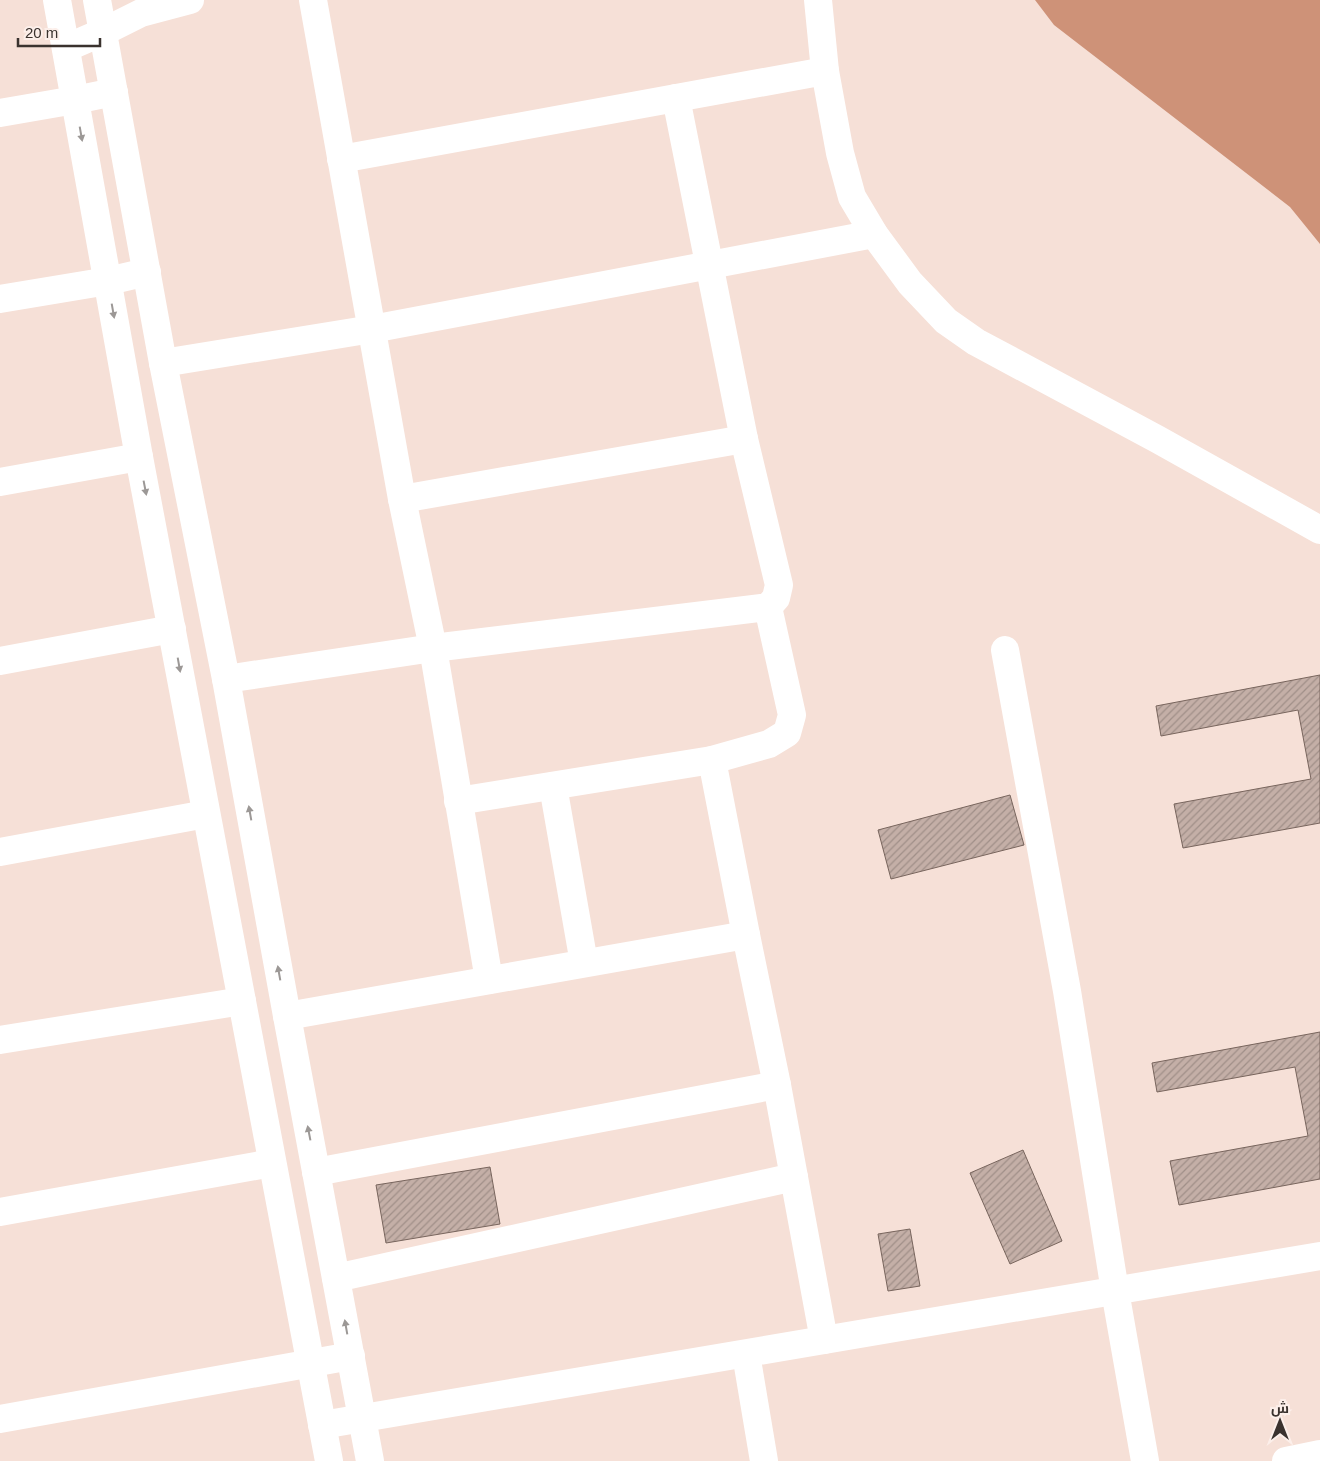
<svg xmlns="http://www.w3.org/2000/svg" width="1320" height="1461" font-family="Arial,Cairo,sans-serif">
<defs>
<pattern id="building-hatch" width="6" height="6" patternUnits="userSpaceOnUse" patternTransform="scale(1.25)"><rect width="6" height="6" fill="#c4afa7"/><path d="M-1 1l2-2M0 6l6-6M5 7l2-2" fill="none" stroke="#a08f88"/></pattern>
</defs>
<rect width="100%" height="100%" fill="#f6e0d7"/>
<path fill="#ce9278" d="M1035,0H1320V244L1290,207L1054,25Z"/>
<g fill="url(#building-hatch)" stroke="#78655d">
<path d="M1320,675V823L1183,848L1174,804L1311,779L1298,710L1161,736L1156,706Z"/>
<path d="M1010,795L1024,845L891,879L878,830Z"/>
<path d="M1320,1032V1179L1179,1205L1170,1161L1308,1136L1295,1067L1157,1092L1152,1063Z"/>
<path d="M1023,1150L1062,1241L1010,1264L970,1173Z"/>
<path d="M490,1167L500,1224L386,1243L376,1185Z"/>
<path d="M910,1229L920,1286L888,1291L878,1234Z"/>
</g>
<g fill="none" stroke-linecap="round" stroke-linejoin="round">
<g stroke="#fff" stroke-width="28">
<path d="M313,0L402,499L433,648L489,980"/>
<path d="M818,0L825,71L840,153L852,197L874,234L910,283L946,321L976,342L1157,439L1320,530"/>
<path d="M66,48L103,32L141,13L190,0"/>
<path d="M0,113L75,100L114,92"/>
<path d="M341,159L825,71"/>
<path d="M0,299L108,281L147,272"/>
<path d="M163,363L372,329L874,234"/>
<path d="M0,482L139,457"/>
<path d="M402,499L744,439"/>
<path d="M1005,650L1067,991L1115,1291L1145,1461"/>
<path d="M0,661L172,629"/>
<path d="M226,679L433,648L768,607L776,598L779,585L744,439L676,98"/>
<path d="M712,760L746,935L777,1085L824,1340"/>
<path d="M553,786L584,963"/>
<path d="M458,801L712,760L769,744L787,733L792,715L768,607"/>
<path d="M0,852L206,814"/>
<path d="M287,1016L746,935"/>
<path d="M0,1040L242,1001"/>
<path d="M316,1172L777,1085"/>
<path d="M0,1212L272,1163"/>
<path d="M336,1278L794,1177"/>
<path d="M746,1354L764,1461"/>
<path d="M0,1419L351,1356"/>
<path d="M322,1425L1320,1256"/>
<path d="M1286,1461L1320,1454"/>
</g>
<g stroke="#fff" stroke-width="28">
<path d="M57,0L139,457L329,1461"/>
<path d="M97,0L163,363L226,679L287,1016L370,1461"/>
</g>
</g>
<defs><path id="oneway-solid" d="M-6-.8H1V-3.2L6.5 0L1 3.2V.8H-6Z" transform="scale(1.25)"/></defs>
<g fill="#9c9896">
<use href="#oneway-solid" transform="translate(81 134) rotate(80)"/>
<use href="#oneway-solid" transform="translate(113 311) rotate(80)"/>
<use href="#oneway-solid" transform="translate(145 488) rotate(79)"/>
<use href="#oneway-solid" transform="translate(179 665) rotate(80)"/>
<use href="#oneway-solid" transform="translate(250 813) rotate(-100)"/>
<use href="#oneway-solid" transform="translate(279 973) rotate(-100)"/>
<use href="#oneway-solid" transform="translate(309 1133) rotate(-101)"/>
<use href="#oneway-solid" transform="translate(346 1327) rotate(-100)"/>
</g>
<g transform="translate(1280 1421)" stroke="#fcefea" stroke-width="4" paint-order="stroke">
<path d="M0-4L9 19L0 12L-9 19Z" fill="#3a322e"/>
<text y="-8" font-size="14" font-weight="bold" text-anchor="middle" fill="#3a322e">ش</text>
</g>
<path d="M18 38v8h82v-8" fill="none" stroke="#3a322e" stroke-width="2.5"/>
<text x="25" y="38" font-size="15" fill="#3a322e" stroke="#fcefea" stroke-width="4" paint-order="stroke">20 m</text>
</svg>
